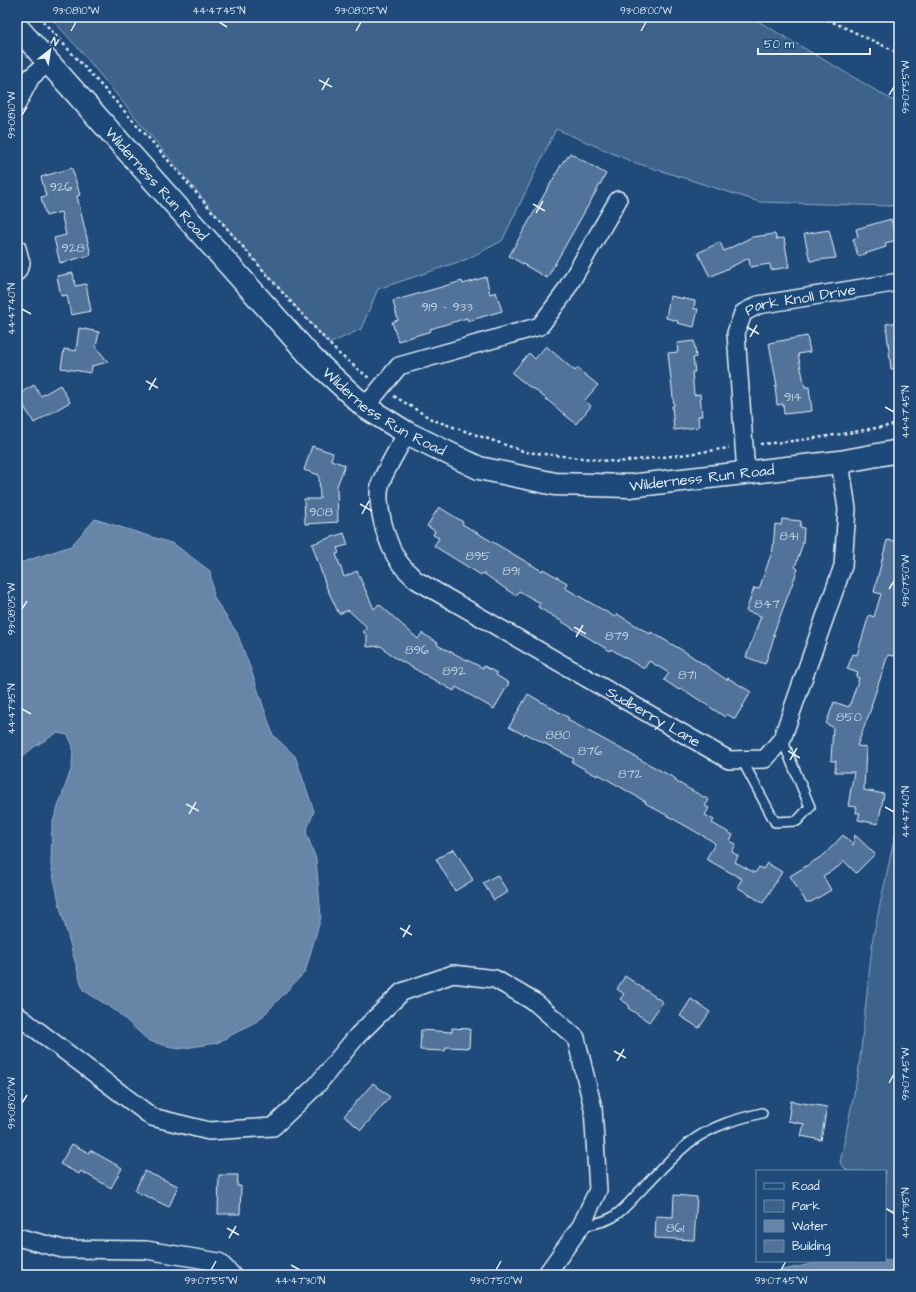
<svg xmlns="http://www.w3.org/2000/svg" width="916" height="1292" font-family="'Architects Daughter',sans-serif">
<rect width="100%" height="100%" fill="#1f4a7a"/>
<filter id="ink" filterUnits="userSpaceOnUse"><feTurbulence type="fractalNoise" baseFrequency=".025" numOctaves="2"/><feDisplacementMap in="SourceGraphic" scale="8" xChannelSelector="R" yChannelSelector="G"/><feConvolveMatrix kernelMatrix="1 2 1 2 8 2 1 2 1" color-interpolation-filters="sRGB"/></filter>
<g filter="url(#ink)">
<g fill="#3c628c" stroke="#92aac2">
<path d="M50,17H751L899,104V205L889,206L760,202L633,162L556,129L502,241L467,259L378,289L361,329L329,344L243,247L78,48Z"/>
<path d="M899,817V1216L885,1206V1171H848L840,1163L859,1068L873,937Z"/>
</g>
<g fill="#6685a7" stroke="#9ab0c7">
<path d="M95,519L174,544L210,571L214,598L237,633L251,670L273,735L295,756L314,811L306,832L316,859L321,917L305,972L259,1020L217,1043L179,1049L149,1041L116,1011L83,990L61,911L51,865L52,824L72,767L73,746L68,735L57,733L34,747L17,761V564L71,546Z"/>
<path d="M885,1259L899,1261V1275H774L778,1271L826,1261H885Z"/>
</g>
<g fill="#517399" stroke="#e8f1f8">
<path d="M570,153L606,174L547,278L509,256L564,160L565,161Z"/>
<path d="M72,168L80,195L77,196L91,255L60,263L54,238L66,235L61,212L46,216L41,197L46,196L41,177Z"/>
<path d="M891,219L897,240L885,243L886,247L858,256L853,239L858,237L856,229Z"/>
<path d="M829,230L836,258L810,261L804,234Z"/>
<path d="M775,234L776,239L784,238L789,267L771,270L770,264L750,267L749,258L710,277L698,253L720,242L724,251L752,237Z"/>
<path d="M73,273L75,286L86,284L91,311L71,315L67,295L61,296L57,276Z"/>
<path d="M486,277L490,294L496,292L502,311L468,321L467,318L430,329L431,331L398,341L392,322L398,320L393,301L462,281L463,284Z"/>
<path d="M670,296L695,301L694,309H698L694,327L677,323L678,321L666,318Z"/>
<path d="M899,322V368L891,369L886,324Z"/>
<path d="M79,328L99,332L96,347L108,362L92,366L91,373L61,368L64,349L76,351Z"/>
<path d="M807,336L810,352L798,354L805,387H809L812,411L784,414L783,404L777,405L775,386H777L769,343Z"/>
<path d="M694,341L696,357L693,358L695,372H692L694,395L700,394L702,416H698L699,427L674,430L672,406H674L668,353L678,352L677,343Z"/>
<path d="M546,346L575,371L577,368L598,385L585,400L591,406L576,424L533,388L532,389L512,373L529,353L535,359Z"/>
<path d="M34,385L41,396L60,385L70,402L34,423L17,395Z"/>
<path d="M312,446L333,453L331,460L345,465L337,486L338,522L305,524L304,499H320L319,475L304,470Z"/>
<path d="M439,507L463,522L462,524L542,571L543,569L567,583L565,588L615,617L617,614L650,634L651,632L687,653L727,680L728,678L751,692L735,719L727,714L725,717L681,688L679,690L664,680L669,673L649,661L644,669L611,649L610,651L538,607L540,603L519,591L516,596L483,573L481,575L434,546L439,538L433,535L435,531L427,526Z"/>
<path d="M782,519L801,521L800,527L804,528L803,543L795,567L798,569L773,635H775L765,664L746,657L761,616L746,611L754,588L759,589L773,549L775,524L781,525Z"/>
<path d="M344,533L348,545L337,548L339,553L336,554L344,577L357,571L374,609L379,604L418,639L422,633L438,643L437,645L483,668L484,666L497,673L496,675L509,683L494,709L456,687L454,691L427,676L394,657L381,646L367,647V635L363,632L367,627L348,610L339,614L326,586L312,544Z"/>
<path d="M887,540L899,542V639L894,656L888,655L871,706H872L857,746L866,747L864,790L884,794L878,824L858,820L860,813H856L857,807L848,806L854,772H835L836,761H831L833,727L826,724L834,702L849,707L859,678L856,677L858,673L847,669L853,654L857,655L869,615L874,617L881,594L874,592Z"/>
<path d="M528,694L569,718L568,720L676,779L675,781L709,800L705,806L709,808L705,815L714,820L712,823L733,835L730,841L736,844L732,852L738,856L735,862L755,873L759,867L763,869L767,863L782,872L763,903L737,887L742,879L706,859L715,844L712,841L645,803L646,802L598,774L597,776L572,762L574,759L525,733L524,735L509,727Z"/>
<path d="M843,835L853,845L855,835L875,854L856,873L844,861L838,867L823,876L831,890L811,902H806L790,876L824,855Z"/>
<path d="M454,849L473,880L455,891L436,859Z"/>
<path d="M497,875L508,892L494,900L483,883Z"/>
<path d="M625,976L663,1002L649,1022L628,1008L629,1005L620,999L624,994L617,989Z"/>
<path d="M691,999L710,1012L699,1028L680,1016Z"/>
<path d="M452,1028L470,1029L469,1048L446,1047L445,1051L420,1050L421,1030L452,1032Z"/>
<path d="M373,1083L390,1097L361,1130L344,1116Z"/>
<path d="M791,1101L827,1107L821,1140L801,1136L804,1124L788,1121Z"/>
<path d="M72,1144L89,1153L90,1150L122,1168L111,1188L81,1171L79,1174L60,1164Z"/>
<path d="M144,1171L178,1186L169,1207L135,1191Z"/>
<path d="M219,1175H238L237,1186H241L240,1214H218Z"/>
<path d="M674,1195L697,1197L694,1240L655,1238L656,1216L673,1217Z"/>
</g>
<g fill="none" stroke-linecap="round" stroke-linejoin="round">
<g stroke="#e8f1f8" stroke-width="12">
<g id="lane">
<path d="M742,760L775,822L797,821L810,807L782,739"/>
<path d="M581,1226C592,1224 603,1223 613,1217C625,1209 633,1198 643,1188C658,1172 673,1156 689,1143C711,1126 736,1119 762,1113"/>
</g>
</g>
<g stroke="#e8f1f8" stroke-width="20">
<g id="street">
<path d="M17,104L31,77L49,62"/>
<path d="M17,248L21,263L17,272"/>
<path d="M365,407L399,366L540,326L563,295L618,200"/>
<path id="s1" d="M407,433C398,449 388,465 381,482C374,502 387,545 399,562C404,569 410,574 416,580L729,760L765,759L782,739L843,566L847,509L840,462"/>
<path id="s2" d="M746,473L736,333L743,313L758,305L899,282"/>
<path d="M17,1015L152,1117L209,1131L273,1127L317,1085L357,1036L402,992L453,974L495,979L536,1003L576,1038L593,1108L598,1190L581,1226L546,1275"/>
<path d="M17,1237L63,1249L146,1250L219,1262L232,1275"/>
</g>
</g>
<g stroke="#e8f1f8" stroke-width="25">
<g id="secondary">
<path id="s3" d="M17,27L312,358L365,407L407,433L479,468L555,484L629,486L840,462L899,451"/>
</g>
</g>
<g stroke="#e8f1f8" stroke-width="2.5" stroke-dasharray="3 3" stroke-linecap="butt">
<path d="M39,17L147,136L289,300L338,353L369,378"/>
<path d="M822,17L899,53"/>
<path d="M394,396L433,420L526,452L618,462L681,455L729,448"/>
<path d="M760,444C806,441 853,432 899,424"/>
</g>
<use href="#lane" stroke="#1f4a7a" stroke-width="9"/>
<use href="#street" stroke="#1f4a7a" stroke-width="17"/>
<use href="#secondary" stroke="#1f4a7a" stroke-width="22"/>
</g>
</g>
<path fill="none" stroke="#e8f1f8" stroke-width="1.5" d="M219,22L227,27M71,31L76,22M356,31L361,22M641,31L646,22M319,80L332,87M322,90L329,78M889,95L894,87M22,115L27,107M533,204L545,211M536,213L543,201M22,309L31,314M747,327L759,334M750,337L757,325M146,381L158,388M149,390L156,378M885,407L894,412M360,504L372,511M362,514L369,501M889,589L894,581M22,609L27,601M574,627L586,634M576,637L583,625M22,709L31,714M788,751L800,758M790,760L797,748M186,804L199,811M885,807L894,812M189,814L196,802M400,928L412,935M403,937L410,925M614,1051L626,1058M617,1061L624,1049M889,1083L894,1074M22,1103L27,1095M885,1208L894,1213M227,1228L239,1235M229,1238L236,1226M291,1265L300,1270M211,1270L216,1261M496,1270L501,1261M781,1270L786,1261"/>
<g text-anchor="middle" stroke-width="3.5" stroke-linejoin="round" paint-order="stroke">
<g font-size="13" fill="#c2d2e0">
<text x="61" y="191">926</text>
<text x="73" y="252">928</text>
<text x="447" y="311">919 - 933</text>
<text x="793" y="401">914</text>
<text x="321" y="516">908</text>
<text x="789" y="540">841</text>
<text x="478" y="560">895</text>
<text x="511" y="575">891</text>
<text x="767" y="608">847</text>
<text x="617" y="640">879</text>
<text x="417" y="654">896</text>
<text x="454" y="675">892</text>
<text x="687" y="679">871</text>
<text x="849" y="721">850</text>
<text x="558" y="739">880</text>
<text x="590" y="755">876</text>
<text x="630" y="778">872</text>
<text x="675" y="1232">861</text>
</g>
<g font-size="15" fill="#e8f1f8" stroke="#1f4a7a">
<text dy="5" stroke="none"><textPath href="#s3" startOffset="210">Wilderness Run Road</textPath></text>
<text dy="5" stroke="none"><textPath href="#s2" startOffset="221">Park Knoll Drive</textPath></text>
<text dy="5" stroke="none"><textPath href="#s3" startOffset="534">Wilderness Run Road</textPath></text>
<text dy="5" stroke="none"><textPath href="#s3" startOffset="870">Wilderness Run Road</textPath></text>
<text dy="5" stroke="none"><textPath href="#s1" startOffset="438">Sudberry Lane</textPath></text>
</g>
</g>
<rect width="916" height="1292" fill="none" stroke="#1f4a7a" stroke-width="44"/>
<rect x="756" y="1170" width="130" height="92" fill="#1f4a7a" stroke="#6f8dac"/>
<rect x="764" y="1183" width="20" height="6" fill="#1f4a7a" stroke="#6f8dac"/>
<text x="792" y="1190" font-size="12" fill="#e8f1f8">Road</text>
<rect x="764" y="1200" width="20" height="12" fill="#3c628c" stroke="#6f8dac"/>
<text x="792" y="1210" font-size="12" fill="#e8f1f8">Park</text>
<rect x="764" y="1220" width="20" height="12" fill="#6685a7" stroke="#6f8dac"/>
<text x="792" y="1230" font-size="12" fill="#e8f1f8">Water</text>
<rect x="764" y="1240" width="20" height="12" fill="#517399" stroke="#6f8dac"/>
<text x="792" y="1250" font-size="12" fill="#e8f1f8">Building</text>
<g transform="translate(50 50) rotate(30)" stroke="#1f4a7a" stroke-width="3" paint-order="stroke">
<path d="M0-3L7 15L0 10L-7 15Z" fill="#e8f1f8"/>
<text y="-6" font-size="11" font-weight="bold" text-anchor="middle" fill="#e8f1f8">N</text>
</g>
<path d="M758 48v6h112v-6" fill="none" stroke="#e8f1f8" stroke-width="2"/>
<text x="764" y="48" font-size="12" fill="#e8f1f8" stroke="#1f4a7a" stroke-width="3" paint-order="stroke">50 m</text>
<rect x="22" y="22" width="872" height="1248" fill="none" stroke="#e8f1f8" stroke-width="1.5"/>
<g font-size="10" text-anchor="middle" fill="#e8f1f8">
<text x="76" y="14">93°08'10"W</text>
<text x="219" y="14">44°47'45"N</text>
<text x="361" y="14">93°08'05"W</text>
<text x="646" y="14">93°08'00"W</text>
<text transform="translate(905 87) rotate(-90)" y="4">93°07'55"W</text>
<text transform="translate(11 115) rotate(-90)" y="4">93°08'10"W</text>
<text transform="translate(11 309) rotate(-90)" y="4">44°47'40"N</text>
<text transform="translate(905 412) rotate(-90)" y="4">44°47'45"N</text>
<text transform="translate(905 581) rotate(-90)" y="4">93°07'50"W</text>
<text transform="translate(11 609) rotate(-90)" y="4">93°08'05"W</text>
<text transform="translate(11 709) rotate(-90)" y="4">44°47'35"N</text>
<text transform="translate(905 812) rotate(-90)" y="4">44°47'40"N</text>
<text transform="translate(905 1074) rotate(-90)" y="4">93°07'45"W</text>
<text transform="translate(11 1103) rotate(-90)" y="4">93°08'00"W</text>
<text transform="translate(905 1213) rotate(-90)" y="4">44°47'35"N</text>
<text x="211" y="1284">93°07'55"W</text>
<text x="300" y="1284">44°47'30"N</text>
<text x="496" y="1284">93°07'50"W</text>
<text x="781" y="1284">93°07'45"W</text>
</g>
</svg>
